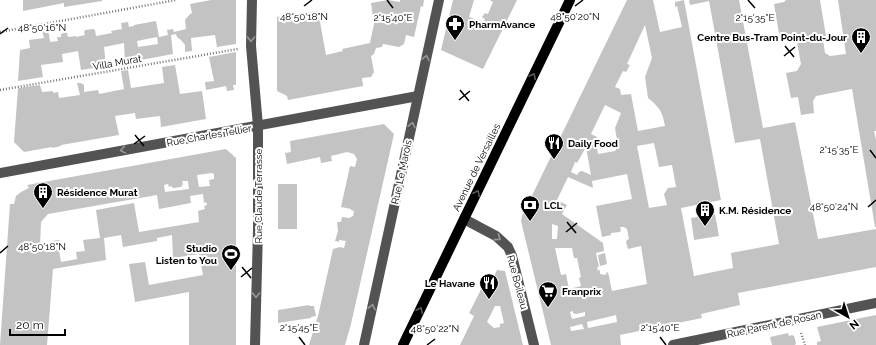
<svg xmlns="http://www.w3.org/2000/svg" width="876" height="345" font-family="Raleway,sans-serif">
<rect width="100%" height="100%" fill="#fff"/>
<g fill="#c3c3c3" fill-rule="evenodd">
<path d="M23,0H102V1L64,7V3L23,11Z"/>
<path d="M211,0H236V44L217,47L215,35L191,38L192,51L185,52V45L181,40L177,37L176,34L171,35L173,54L125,63L124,43L104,47L106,66L81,70L78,51L62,54L63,62L41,65L43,77L18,81L20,50L30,48L29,40L44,38L42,30L48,28L50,42L58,41L57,37H61V34L67,32L68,37L76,36V37L85,35L84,32L85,30L93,29L95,30L96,36L112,33L111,31L122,29L121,23L128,22L129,27L134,26V25L156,21L159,37L168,35L167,30L173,29L174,32L186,29L185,20L190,14L192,13L190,4ZM157,37L158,44L138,47L137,41Z"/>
<path d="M388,0L400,2V0H424L423,7L421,6L414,37L406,35L404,44L399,47L383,44L382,47L376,48L374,54L371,56L374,72L371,77L362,78L363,86L288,100L287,96L277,91V17L318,11L326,55L343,51L342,49L370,43L374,24L371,3Z"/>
<path d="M453,0H474L469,17L484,22L485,19L482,17L485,13L488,14L493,2L490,0H517L483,69L441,50Z"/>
<path d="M627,0H653L660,32L682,27L677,6L675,7V2L684,0L721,200L681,208L694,276L733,268L731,253L779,244L760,139L735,143L709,1L690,5L689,0H739L763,128L795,122L818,239L876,229V267L738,293L740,305L701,314L702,318L620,335L621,345H551L521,221L522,216ZM645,25L652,58L645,77L648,98L654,103L660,110L663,117L665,126L638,131L631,94L621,95L620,89L615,87L623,71L626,72L630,65L627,64ZM605,105L621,113L615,128L618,146L615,151L598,154L597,148L599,147L597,137L591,134ZM654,143L659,167L672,165L676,187L668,188L664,194L667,205L649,208L637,146ZM586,147L591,175L582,171L579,172L577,175L571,172L575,162L577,163ZM627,174L632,199L596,206L602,237L611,235V233L620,232L621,230L620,227H624L627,229L629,239L627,240L626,242L628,249L641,246L647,284L612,291L608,272L606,273L607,274L603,275L602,274H600V270L598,271L597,267H599L596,253L604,251L603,243L562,214L567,205L557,200L568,177L593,188L592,181ZM552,224L558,226L557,239H552ZM555,248H572L574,258H577L581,277L579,278L581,286L569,289L566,274L561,275ZM573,311V313L576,314L585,312V316L572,319L570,312ZM616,315L617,322L588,328L587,322ZM582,324L584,329L571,331L570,327Z"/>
<path d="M786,0H820L826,36L823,40L825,53L830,56L846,54L838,0H876V131H874L876,140V227H875L852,89L816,96L813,101L814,113L801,115L798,97L791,98L786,73L797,71L801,64L797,42L791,37L780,39L774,4L784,2Z"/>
<path d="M236,52V85H233L234,90L227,91L226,86L206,90L205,82L214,81L209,57Z"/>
<path d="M175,65L180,94L202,91L206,119L161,127L160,116L136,119L135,113L115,116L119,135L61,145V146L52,148V147L24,152L14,142L18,88L40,85L42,92L53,91V93L58,92L59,98L80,95L77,83H81L84,85V92L98,90L99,94L124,89L121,71L128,70L131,88L164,83L162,67Z"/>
<path d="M384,124L394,134L351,324L345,345H309L318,316L333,249L340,247L344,248L346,241L339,240V242L335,241L338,231L337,222H341L342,217L349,218L353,216L354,211L351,210V209L341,207L350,166L355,167L357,159L354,154L347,152L331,156L332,161L321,163L320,157L287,164L285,153L291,152L290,141Z"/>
<path d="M226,149L236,158V345H189V292L135,302L129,264L145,262L149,285L203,275L199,254L173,258L172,235L157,238V241L123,247L121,235L104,238L106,260L53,269L47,345H0L10,204H14L16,196L21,192L29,188L27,185ZM212,173L214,174V179L209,180L210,186L199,187L197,175ZM182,181H188L189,189L165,192L164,185L168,184L169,187L171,186L173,188L181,187L183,184ZM203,194L204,203L206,202L207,205L204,206L205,209L198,211L199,222L139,232L134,203L96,210L100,238L83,240L85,251L76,252L77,259L61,262L58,244H60L59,240L51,241L52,245L40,247L41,222L48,214L157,195L159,209L191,203L190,196Z"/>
<rect x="278" y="184" width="19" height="45"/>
<path d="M715,214L719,236L694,240L691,218Z"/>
<path d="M605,253L607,264L600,266L598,255Z"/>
<path d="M497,270L505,271L523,345H460L474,316L469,313L487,278L492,280ZM495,306H500L504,323L500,324V327L494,328L487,322Z"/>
<path d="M309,305V306H314L316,316L311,317V318L278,323V310Z"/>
<path d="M876,315V345H817V342L821,341L817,327Z"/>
<path d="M788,333L789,336L792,335L794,336L796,343L795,345H772L770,337Z"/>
</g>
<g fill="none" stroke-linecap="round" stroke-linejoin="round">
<g stroke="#757575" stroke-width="2.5" stroke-dasharray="1 2" stroke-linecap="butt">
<path d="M0,32L176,0"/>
<path d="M0,90L238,49"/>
<path d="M801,333L805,345"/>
</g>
<g stroke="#535353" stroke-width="10">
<path d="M252,0L251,46L258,126V230L255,345"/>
<path d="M0,173L418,96"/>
<path d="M464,219L496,236L508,247L512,256L534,345"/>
<path d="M364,345L439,0"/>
<path d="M673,345L876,303"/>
</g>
<path stroke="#000" stroke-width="10" d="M403,345L570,0"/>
</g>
<defs><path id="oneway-chevron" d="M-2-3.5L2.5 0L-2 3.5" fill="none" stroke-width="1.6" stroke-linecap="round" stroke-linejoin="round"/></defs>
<g stroke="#989898">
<use href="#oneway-chevron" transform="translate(251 39) rotate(90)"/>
<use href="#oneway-chevron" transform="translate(426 58) rotate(-78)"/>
<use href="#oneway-chevron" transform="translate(412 125) rotate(-77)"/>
<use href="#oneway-chevron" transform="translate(123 150) rotate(170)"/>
<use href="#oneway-chevron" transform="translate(498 238) rotate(37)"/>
<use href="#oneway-chevron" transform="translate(256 295) rotate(91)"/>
<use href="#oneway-chevron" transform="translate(372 307) rotate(-78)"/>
</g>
<g stroke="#595959">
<use href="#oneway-chevron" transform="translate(533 76) rotate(-64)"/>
<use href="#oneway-chevron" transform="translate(477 193) rotate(-64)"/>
<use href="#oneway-chevron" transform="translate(420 310) rotate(-64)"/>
</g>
<path fill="none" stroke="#000" stroke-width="1.5" d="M387,0L393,8M748,0L755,8M304,6L312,0M575,6L583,0M0,34L8,28M785,46L794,57M784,56L795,47M460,90L469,101M459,100L470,91M135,135L144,146M134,144L145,136M870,150L876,158M868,207L876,200M567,222L576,233M566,232L577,223M0,253L8,246M242,267L251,278M241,277L252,268M299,337L305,345M660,337L666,345M427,345L435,339"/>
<defs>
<g id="pharmacy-pin" transform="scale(1)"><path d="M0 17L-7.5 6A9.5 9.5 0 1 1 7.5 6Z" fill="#000" stroke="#fff"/><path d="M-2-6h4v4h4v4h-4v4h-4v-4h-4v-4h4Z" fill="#fff"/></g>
<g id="building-pin" transform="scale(1)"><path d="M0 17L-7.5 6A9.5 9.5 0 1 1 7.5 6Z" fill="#000" stroke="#fff"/><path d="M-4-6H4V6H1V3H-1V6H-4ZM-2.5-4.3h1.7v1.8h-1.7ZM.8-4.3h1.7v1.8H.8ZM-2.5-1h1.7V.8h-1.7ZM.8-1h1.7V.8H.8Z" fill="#fff"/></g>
<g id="restaurant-pin" transform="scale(1)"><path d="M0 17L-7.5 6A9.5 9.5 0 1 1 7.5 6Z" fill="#000" stroke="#fff"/><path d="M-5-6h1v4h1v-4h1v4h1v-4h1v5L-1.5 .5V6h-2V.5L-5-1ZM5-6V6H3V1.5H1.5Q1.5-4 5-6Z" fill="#fff"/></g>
<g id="bank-pin" transform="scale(1)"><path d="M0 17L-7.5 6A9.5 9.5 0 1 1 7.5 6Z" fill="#000" stroke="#fff"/><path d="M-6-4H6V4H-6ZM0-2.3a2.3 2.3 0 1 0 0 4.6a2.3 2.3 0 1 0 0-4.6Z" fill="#fff"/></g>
<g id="stadium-pin" transform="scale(1)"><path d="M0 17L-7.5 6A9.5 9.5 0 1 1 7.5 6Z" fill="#000" stroke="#fff"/><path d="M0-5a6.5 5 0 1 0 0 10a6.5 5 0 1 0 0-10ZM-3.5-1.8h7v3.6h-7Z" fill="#fff"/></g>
<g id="supermarket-pin" transform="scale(1)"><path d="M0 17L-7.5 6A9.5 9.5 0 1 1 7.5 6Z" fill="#000" stroke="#fff"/><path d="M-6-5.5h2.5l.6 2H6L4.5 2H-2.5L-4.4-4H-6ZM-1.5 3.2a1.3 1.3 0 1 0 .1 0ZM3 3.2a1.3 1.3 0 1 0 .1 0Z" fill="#fff"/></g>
</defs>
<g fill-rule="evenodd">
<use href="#pharmacy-pin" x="455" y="24"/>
<use href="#building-pin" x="861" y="37"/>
<use href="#restaurant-pin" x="554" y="143"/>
<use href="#building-pin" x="43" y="192"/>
<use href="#bank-pin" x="530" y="205"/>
<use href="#building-pin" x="705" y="210"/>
<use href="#stadium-pin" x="231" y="254"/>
<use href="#restaurant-pin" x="489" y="283"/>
<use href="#supermarket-pin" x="548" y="291"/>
</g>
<g text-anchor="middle" stroke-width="4" stroke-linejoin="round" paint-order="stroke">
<g font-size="10" font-weight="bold" fill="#000" stroke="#fff" text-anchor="start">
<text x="469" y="28">PharmAvance</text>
<text x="847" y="41" text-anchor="end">Centre Bus-Tram Point-du-Jour</text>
<text x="568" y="147">Daily Food</text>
<text x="57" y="196">Résidence Murat</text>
<text x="544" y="209">LCL</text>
<text x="719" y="214">K.M. Résidence</text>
<text x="217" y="252" text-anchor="end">Studio<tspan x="217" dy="12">Listen to You</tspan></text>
<text x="475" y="287" text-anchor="end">Le Havane</text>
<text x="562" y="295">Franprix</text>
</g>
<g font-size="10" fill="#000" stroke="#fff">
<text transform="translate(117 62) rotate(-10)" y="4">Villa Murat</text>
<text transform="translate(209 135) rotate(-10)" y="4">Rue Charles Tellier</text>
<text transform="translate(476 167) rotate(-64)" y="4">Avenue de Versailles</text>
<text transform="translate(401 172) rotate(-78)" y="4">Rue Le Marois</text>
<text transform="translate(258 196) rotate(-90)" y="4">Rue Claude Terrasse</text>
<text transform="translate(518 282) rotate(75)" y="4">Rue Boileau</text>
<text transform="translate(774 324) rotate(-12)" y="4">Rue Parent de Rosan</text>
</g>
</g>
<g font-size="10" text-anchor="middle" fill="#000" stroke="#fff" stroke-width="4" stroke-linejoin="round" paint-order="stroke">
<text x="304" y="20">48°50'18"N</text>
<text x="575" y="20">48°50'20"N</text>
<text x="755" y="21">2°15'35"E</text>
<text x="393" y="21">2°15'40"E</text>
<text x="42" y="31">48°50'16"N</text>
<text x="839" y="153">2°15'35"E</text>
<text x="834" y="210">48°50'24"N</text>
<text x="42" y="250">48°50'18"N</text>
<text x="299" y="331">2°15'45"E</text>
<text x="660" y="331">2°15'40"E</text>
<text x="435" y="332">48°50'22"N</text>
</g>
<g transform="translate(848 317) rotate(141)" stroke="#ffffff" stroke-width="3" paint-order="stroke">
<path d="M0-3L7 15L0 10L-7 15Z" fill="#000000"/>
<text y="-6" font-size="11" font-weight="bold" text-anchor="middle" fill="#000000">N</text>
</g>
<path d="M10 329v6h55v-6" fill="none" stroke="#000000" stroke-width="2"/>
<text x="16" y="329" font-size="12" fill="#000000" stroke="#ffffff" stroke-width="3" paint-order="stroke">20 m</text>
</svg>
